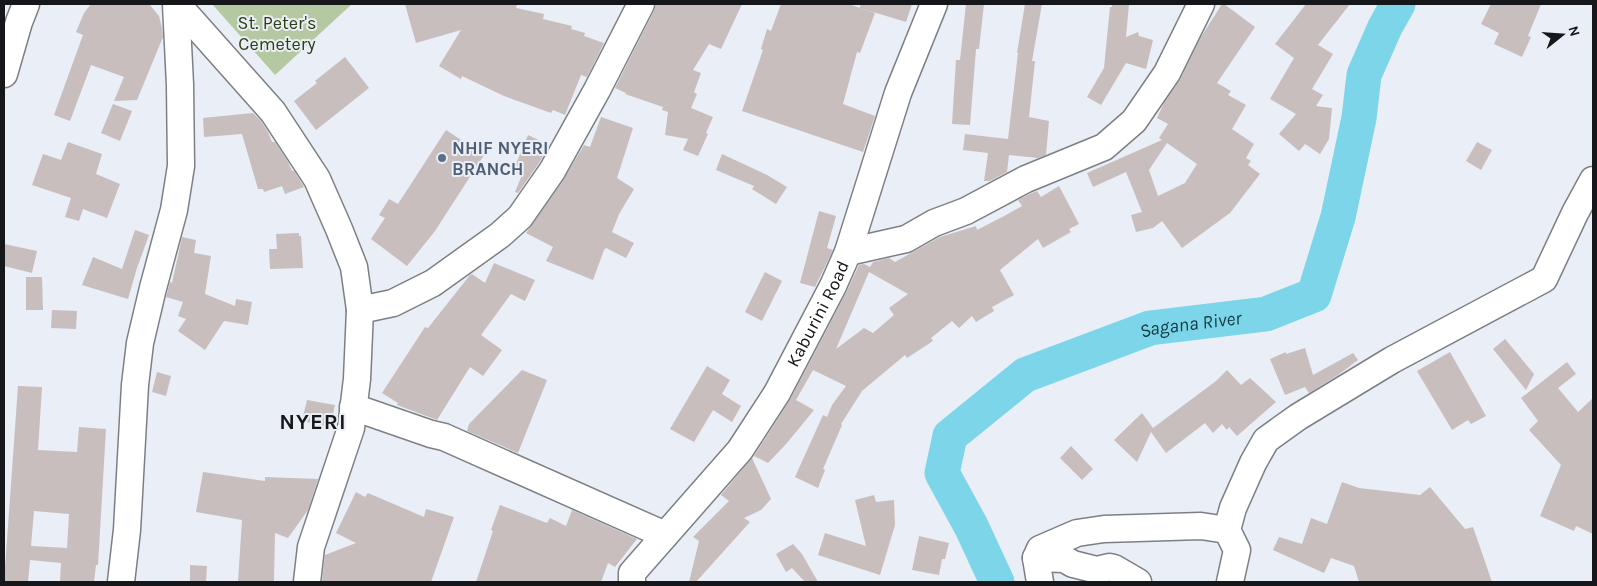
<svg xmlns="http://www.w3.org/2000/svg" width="1597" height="586" font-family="Karla,sans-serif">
<rect width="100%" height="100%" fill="#eaeef6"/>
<path fill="#b4c9a1" d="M212,4H352L275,75Z"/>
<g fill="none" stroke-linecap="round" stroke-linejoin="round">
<path stroke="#7cd5e8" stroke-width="35" id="s1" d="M997,582L971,526L942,473L950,436L1025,375L1150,328L1266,314L1314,295L1338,217L1359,118L1364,75L1385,27L1398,4"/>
</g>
<g fill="#c8bebd" fill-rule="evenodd">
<path d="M91,4H149L159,16L162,28L163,37L137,100L114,101L124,77L91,65L70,121L54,115L83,35L76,32L84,13Z"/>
<path d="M405,4H517L516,8L544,14L543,19L572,26L571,29L585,33L584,36L604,43L587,77L581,75L565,115L553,110L551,113L504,96L462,76L461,79L439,66L461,30L416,43Z"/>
<path d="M656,4H742L721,49L709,44L693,70L701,73L694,92L697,94L691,108L713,117L706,133L708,134L698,156L683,150L688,139L665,135L668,112L662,110L663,107L625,94L626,93L615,88L654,11Z"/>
<path d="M781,4H849L875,13L860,53L857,52L843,104L875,116L863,152L742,111L763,50L761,49L767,29L771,31Z"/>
<path d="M860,4H912L906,22L860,8Z"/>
<path d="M966,4H984L979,49H976L970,125L952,124L956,60H960Z"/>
<path d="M1025,4H1042L1032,61H1035L1029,117L1049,121L1046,155L1038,158L1009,155L1007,172L990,181H984L988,153L963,150L965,134L1008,139L1018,53H1017Z"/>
<path d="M1112,4H1129L1126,37L1138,32L1139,36L1153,40L1146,69L1126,63L1101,105L1087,97L1104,68L1110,7H1112Z"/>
<path d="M1222,4H1224L1255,27L1217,83L1231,91L1228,95L1246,105L1232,129L1254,144L1246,158L1251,161L1248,165L1260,174L1230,213L1182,248L1162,221L1153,228L1136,232L1131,215L1142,212L1126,172L1093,187L1087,173L1162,140L1159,138L1168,124L1157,118L1164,103L1180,80L1201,37ZM1167,143L1197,164L1185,183L1158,196L1149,170Z"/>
<path d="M1306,4H1350L1318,45L1333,54L1312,89L1323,95L1316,106L1332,108L1329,139L1320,154L1305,144L1299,151L1279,134L1296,114L1270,99L1294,58L1275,44Z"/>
<path d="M1491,4H1541L1528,36L1531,37L1522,57L1494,44L1499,33L1481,24Z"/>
<path d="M345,57L369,88L316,130L294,101L317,83L315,81Z"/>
<path d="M113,104L132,111L120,141L101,133Z"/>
<path d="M253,113L261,121L268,132L272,142H275L288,162L292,171H294L304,187L285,194L282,186L264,192L263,189H258L242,134L204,137L203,118Z"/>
<path d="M601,117L633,128L617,178L634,189L619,214L612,232L634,243L626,258L606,248L604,250L593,280L546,261L553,247L526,233L564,179L584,145L590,147Z"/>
<path d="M446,130L484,155L435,231L407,266L371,239L385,218L379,215L389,199L398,204Z"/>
<path d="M528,135L549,145L539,163L518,193L515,192L522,175L513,171Z"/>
<path d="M68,142L102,154L96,174L120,184L107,218L83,209L79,221L65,217L71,198L32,185L43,154L61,160Z"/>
<path d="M1477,142L1492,150L1481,170L1466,161Z"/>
<path d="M722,154L767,175L787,187L776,204L752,189L754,186L716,170Z"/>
<path d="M1059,186L1079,224L1069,229L1071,232L1043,248L1038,239L1000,270L1014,295L992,307L994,311L976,322L972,316L959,328L952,321L931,338L933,341L907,358L905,355L862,391L841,424L842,425L823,469L825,470L818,488L795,477L823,415L827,417L832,405L846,386L813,370L796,400L814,410L787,443L768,463L754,456L790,400L846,293L859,265L864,264L870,267L873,262L889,258L895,262L940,237L976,226L977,230L1006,215L1022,206L1018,200L1032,193L1037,191L1041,197ZM869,272L908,294L889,308L894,315L873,333L864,328L836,349Z"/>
<path d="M819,211L836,216L827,248L833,250L815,287L800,283Z"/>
<path d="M135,230L149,235L137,268L128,299L82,285L93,257L122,269Z"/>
<path d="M299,233V236H301L303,268L270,269L269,249H277L276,234Z"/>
<path d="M182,237L196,240L194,253L211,256L205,294L235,306L236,299L252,302L248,325L224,321L205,350L178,331L186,319L178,316L183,302L166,297L170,282L172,283Z"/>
<path d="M4,244L37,251L32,273L4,266Z"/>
<path d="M494,263L535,280L525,301L511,294L481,335L502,350L483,376L470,367L437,420L397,405L398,403L382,393L425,327L428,328L470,275L472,274L485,283Z"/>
<path d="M765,272L782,281L762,321L745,312Z"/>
<path d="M26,277H42L43,310H26Z"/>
<path d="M52,310L77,311L76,329L51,328Z"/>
<path d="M1505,339L1534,374L1526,390L1493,349Z"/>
<path d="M1305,348L1313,375L1353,353L1358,360L1338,375L1309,393L1305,387L1285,395L1270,359L1286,352V354Z"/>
<path d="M1450,352L1486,416L1471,424L1468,420L1452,430L1417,371Z"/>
<path d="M1567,362L1576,374L1558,388L1578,412L1593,398V534L1576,526L1574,531L1540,516L1561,465L1529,430L1538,421L1521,398Z"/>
<path d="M707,366L730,380L722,394L741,406L732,422L713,410L694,442L670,429Z"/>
<path d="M522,370L547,380L518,453L467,431L469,424Z"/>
<path d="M1227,370L1241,385L1250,378L1276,402L1237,436L1229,427L1227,430L1222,424L1213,433L1205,423L1166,453L1151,432L1137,462L1114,440L1142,413L1153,428L1216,381Z"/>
<path d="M157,372L171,376L166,396L152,392Z"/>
<path d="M18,386L42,387L38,450L77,452L79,427L106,429L98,565H96L94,582H60L61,563L30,560L28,582H4ZM34,511L69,514L67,548L31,546Z"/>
<path d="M307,400L335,405L330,427L302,421Z"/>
<path d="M1071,446L1093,469L1082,480L1060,458Z"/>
<path d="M752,458L771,499L761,510L744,518L750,522L696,582H689L699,541L693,537L729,501L721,495Z"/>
<path d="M203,472L265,481V477L318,479L308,510L288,538L275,533L274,581L238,582L242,520L196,512Z"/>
<path d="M1342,482L1359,488L1420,495L1430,487L1465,529L1473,527L1492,582H1359L1354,566L1331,558L1324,573L1273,550L1279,537L1302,544L1311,518L1327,524Z"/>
<path d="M356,492L365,497L368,493L424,517L426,509L454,517L431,582H322L325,555L356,543L336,533Z"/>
<path d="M874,495L876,502L894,500L895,525L880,575L818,555L825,533L866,546L855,500Z"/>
<path d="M500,505L547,523L550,518L566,526L572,510L637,539L615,567L608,563L601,582H476L493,531L491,530Z"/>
<path d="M919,536L949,543L945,559H942L939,575L912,570Z"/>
<path d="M793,544L802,554L818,582H805L792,568L786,572L776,554Z"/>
<path d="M190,565L207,566L206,582H190Z"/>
</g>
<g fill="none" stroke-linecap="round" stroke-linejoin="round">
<g stroke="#7c8086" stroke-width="29">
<g id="minor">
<path d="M177,4L273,112L317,179L339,229L354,267L360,310L357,379L351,428L311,547L307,582"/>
<path d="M4,74L19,22L26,4"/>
<path d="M848,252L906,239L934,223L966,211L1026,179L1104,147L1134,121L1167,73L1201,4"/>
<path d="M360,310L393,303L433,283L500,235L520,217L552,171L597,90L641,4"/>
<path d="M353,407L431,434L444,437L665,535"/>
<path d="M1036,558L1064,559L1073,564L1097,570L1110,567L1114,568L1138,582"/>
<path d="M121,582L127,530L135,385L140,343L153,288L174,210L181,166L180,85L176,4"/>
<path id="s2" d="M632,582V573L740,450L777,393L833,286L848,252L898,93L934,4"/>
<path d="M1040,582L1036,558L1040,549L1077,533L1104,529L1201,526L1227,530"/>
<path d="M1230,582L1237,550L1227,530L1233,508L1253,463L1266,440L1298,417L1392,360L1544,279L1575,213L1593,180"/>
</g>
</g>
<use href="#minor" stroke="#fff" stroke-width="26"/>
</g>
<circle fill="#5c6f8a" stroke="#eaeef6" stroke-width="2" cx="442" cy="158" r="5"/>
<g text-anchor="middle" stroke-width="4" stroke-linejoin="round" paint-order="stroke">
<g font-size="18" fill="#2b3e13" stroke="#eaeef6">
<text x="277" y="29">St. Peter's<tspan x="277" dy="21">Cemetery</tspan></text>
</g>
<g font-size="18" font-weight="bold" fill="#4e5e75" stroke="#eaeef6" text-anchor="start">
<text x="452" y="154">NHIF NYERI<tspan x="452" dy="21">BRANCH</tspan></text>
</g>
<g font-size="18" fill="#16171a" stroke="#eaeef6">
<text dy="6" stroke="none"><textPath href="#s2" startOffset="330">Kaburini Road</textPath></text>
</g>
<g font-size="19" font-style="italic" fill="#103b43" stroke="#eaeef6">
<text dy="7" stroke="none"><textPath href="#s1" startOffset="431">Sagana River</textPath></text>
</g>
<g font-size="22" font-weight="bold" letter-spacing="1" fill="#16171a" stroke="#eaeef6">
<text x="313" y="429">NYERI</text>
</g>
</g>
<rect width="1597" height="586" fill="none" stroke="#16171a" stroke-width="10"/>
<g transform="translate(1562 35) rotate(73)" stroke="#eaeef6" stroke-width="4" paint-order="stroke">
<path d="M0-4L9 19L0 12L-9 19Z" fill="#16171a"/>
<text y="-8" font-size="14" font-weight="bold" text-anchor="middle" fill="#16171a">N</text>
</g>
</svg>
